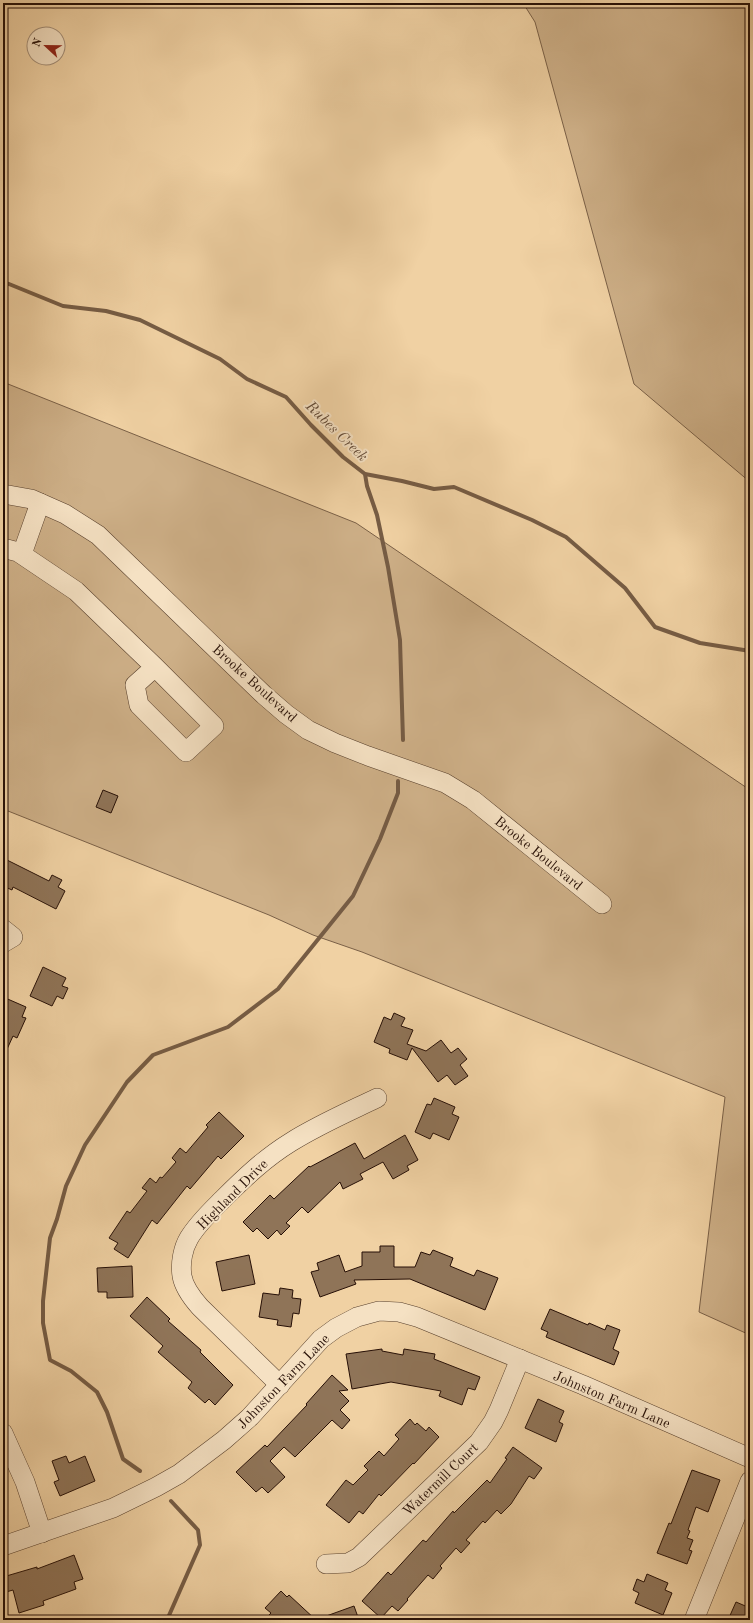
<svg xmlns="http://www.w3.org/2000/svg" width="753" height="1623" font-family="'Old Standard TT',serif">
<rect width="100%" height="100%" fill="#f0d1a3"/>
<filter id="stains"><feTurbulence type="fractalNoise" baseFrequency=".005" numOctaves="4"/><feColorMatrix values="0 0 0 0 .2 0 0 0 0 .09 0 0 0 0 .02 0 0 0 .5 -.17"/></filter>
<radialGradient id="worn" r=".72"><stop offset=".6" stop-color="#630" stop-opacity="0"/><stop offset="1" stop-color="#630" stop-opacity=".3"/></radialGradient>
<g fill="#ceb088" stroke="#7a6047">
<path d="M523,3H750V482L634,384L535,22Z"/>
<path d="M3,382L356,523L750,790V1335L699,1312L725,1097L362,952L313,935L269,915L3,809Z"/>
</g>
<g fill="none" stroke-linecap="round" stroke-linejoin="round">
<g stroke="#765c44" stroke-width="4">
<path d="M3,283L9,284L63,306L106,311L140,320L220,359L247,379L286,397L311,425L343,457L365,474L402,481L434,489L454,487L532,520L566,537L625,588L655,627L700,643L750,651"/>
<path d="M365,474L367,486L377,515L388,567L400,640L403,740"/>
<path d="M140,1471L123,1459L107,1412L97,1392L71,1371L50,1360L43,1323V1301L50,1238L57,1219L66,1186L85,1145L127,1082L153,1055L228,1027L278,989L353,896L380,839L398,793V781"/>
<path d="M167,1620L200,1545L198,1530L171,1501"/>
</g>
</g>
<g fill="#8f7458" stroke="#260f06">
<path d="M103,790L118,796L111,813L96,807Z"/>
<path d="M3,858L49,881L52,875L62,880L58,887L65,891L56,909L13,887L12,890L3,886Z"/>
<path d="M43,967L66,978L62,986L68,988L63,999L57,996L52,1006L30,996Z"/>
<path d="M3,997L26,1007L22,1017L26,1018L17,1038L13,1036L3,1058Z"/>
<path d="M394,1013L405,1018L401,1026L413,1030L407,1044L426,1051L441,1040L451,1053L458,1048L467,1059L460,1065L468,1076L455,1085L447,1075L438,1082L412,1048L407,1060L389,1053L390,1049L374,1042L384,1017L391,1020Z"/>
<path d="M434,1098L455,1107L452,1114L459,1117L449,1140L433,1133L430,1139L415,1132L427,1104L431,1105Z"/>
<path d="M219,1112L244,1136L221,1159L218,1156L190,1189L187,1186L157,1224L152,1220L128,1258L114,1249L118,1243L109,1238L127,1211L130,1213L147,1191L142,1188L150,1178L156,1183L160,1177L162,1178L176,1162L172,1158L180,1148L186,1153L208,1127L206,1125Z"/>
<path d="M405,1135L418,1160L407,1166L409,1170L393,1179L383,1162L360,1174L363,1179L343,1189L340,1182L308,1213L302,1207L286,1223L290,1226L281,1235L277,1230L268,1239L257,1228L253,1232L243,1222L270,1195L274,1199L309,1166L310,1167L355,1143L364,1159Z"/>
<path d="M380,1246H394V1267H415L421,1252L430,1255L433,1250L453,1258L450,1266L474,1276L477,1270L498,1278L485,1310L410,1279L354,1280L356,1284L320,1297L311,1272L319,1270L317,1263L339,1255L345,1272L362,1266V1252H380Z"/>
<path d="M249,1255L255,1284L222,1291L216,1262Z"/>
<path d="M132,1266L133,1297L107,1298V1292H98L97,1268Z"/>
<path d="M280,1288L293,1290L292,1298L301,1299L299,1314L293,1313L291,1327L277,1325L278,1320L259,1317L263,1293L279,1295Z"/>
<path d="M147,1297L170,1319L168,1321L201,1350L200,1352L233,1385L215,1405L209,1399L205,1403L188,1388L192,1382L158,1352L163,1346L130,1316Z"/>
<path d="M550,1309L588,1325L589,1323L605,1330L607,1325L620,1330L613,1349L619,1352L614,1365L546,1337L548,1332L541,1329Z"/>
<path d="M382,1349V1351L403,1355L404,1349L435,1354L434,1359L480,1377L475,1390L468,1388L462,1405L439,1396L441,1391L391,1382L352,1389L346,1354Z"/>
<path d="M332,1375L348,1390L339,1391L349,1401L340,1410L350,1420L342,1429L332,1420L295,1457L284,1447L270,1461L285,1477L268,1493L262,1487L256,1492L236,1472L265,1445L267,1447L307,1405L306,1404Z"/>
<path d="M538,1399L564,1411L559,1422L563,1424L556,1442L525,1428Z"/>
<path d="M410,1419L415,1425L417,1423L426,1431L429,1427L439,1437L414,1464L413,1463L381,1496L379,1494L363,1514L359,1511L349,1523L326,1505L346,1480L353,1485L368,1470L364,1466L379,1451L384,1456L399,1439L395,1435Z"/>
<path d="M513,1447L542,1468L534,1479L529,1476L511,1504L501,1514L497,1510L485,1523L483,1521L466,1540L470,1543L461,1553L456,1548L440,1566L442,1568L433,1579L428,1575L407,1599L408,1600L398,1611L392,1606L381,1618L362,1601L388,1572L391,1575L423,1540L426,1542L453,1511L454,1513L487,1480L490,1483L507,1459L505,1458Z"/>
<path d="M66,1456L69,1463L85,1456L95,1481L60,1496L54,1482L59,1480L52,1461Z"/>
<path d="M692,1470L720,1480L708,1512L696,1507L688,1530L690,1531L687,1538L693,1540L689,1550L692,1551L687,1564L657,1553L669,1523L671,1524Z"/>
<path d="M74,1555L83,1579L74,1582L76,1589L43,1601L44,1605L19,1613L13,1590L6,1592L3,1577L37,1567V1569Z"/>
<path d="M647,1574L668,1583L665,1590L672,1593L663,1615L635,1603L639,1593L633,1590L637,1579L644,1582Z"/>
<path d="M281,1591L287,1597L289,1595L316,1620H264L271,1613L265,1608Z"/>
<path d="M736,1602L750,1608V1620H728Z"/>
<path d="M354,1606L359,1620H318V1619Z"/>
</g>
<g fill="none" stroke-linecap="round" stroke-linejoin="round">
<g stroke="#58402d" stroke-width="20">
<g id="minor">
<path d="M3,494L31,499L65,514L98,535L264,695L286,714L308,730L335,743L368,756L445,783L473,800L602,904"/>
<path d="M3,548L18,552L76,591L155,667L214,726L186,752L139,705L135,685L155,667"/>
<path d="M22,554L40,503"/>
<path d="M3,929L13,937L3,943"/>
<path d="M280,1385L200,1307C192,1298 184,1288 182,1276C180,1263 183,1248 189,1238C198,1223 211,1211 223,1199C244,1178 265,1158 291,1142C318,1125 348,1112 377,1098"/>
<path d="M3,1433L25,1482L42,1533"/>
<path d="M3,1546L113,1508L156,1487L179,1474L224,1440L250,1417L321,1339L336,1328L357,1317L379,1311L399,1312L417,1317L583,1385L750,1458"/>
<path d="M326,1564L348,1563L359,1557L479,1442L493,1422L499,1410L520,1359"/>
<path d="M694,1620L750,1481"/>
</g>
</g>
<use href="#minor" stroke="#f5e1c3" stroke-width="19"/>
</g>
<g text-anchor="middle" stroke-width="4" stroke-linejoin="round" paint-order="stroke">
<g font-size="14" fill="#260f06" stroke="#f5e1c3">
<text transform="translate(255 683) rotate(42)" y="5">Brooke Boulevard</text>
<text transform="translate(539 853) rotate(39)" y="5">Brooke Boulevard</text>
<text transform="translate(232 1194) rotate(-45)" y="5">Highland Drive</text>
<text transform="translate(283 1381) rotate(-46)" y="5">Johnston Farm Lane</text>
<text transform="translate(612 1399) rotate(23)" y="5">Johnston Farm Lane</text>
<text transform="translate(440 1479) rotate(-44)" y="5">Watermill Court</text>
</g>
<g font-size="15" font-style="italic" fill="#624935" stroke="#f5e1c3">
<text transform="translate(337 431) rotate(44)" y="5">Rubes Creek</text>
</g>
</g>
<rect width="753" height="1623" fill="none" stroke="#f0d1a3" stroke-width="16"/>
<rect x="4" y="4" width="745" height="1615" fill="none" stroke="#260f06" stroke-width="2"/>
<rect x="8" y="8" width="737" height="1607" fill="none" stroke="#260f06"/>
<g transform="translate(46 46) rotate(292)"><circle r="19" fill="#f5e1c3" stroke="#a28d77"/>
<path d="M0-3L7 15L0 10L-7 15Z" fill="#8f2418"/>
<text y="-6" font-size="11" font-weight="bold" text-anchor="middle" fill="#260f06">N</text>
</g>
<rect width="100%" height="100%" filter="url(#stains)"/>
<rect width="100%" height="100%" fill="url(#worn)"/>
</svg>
